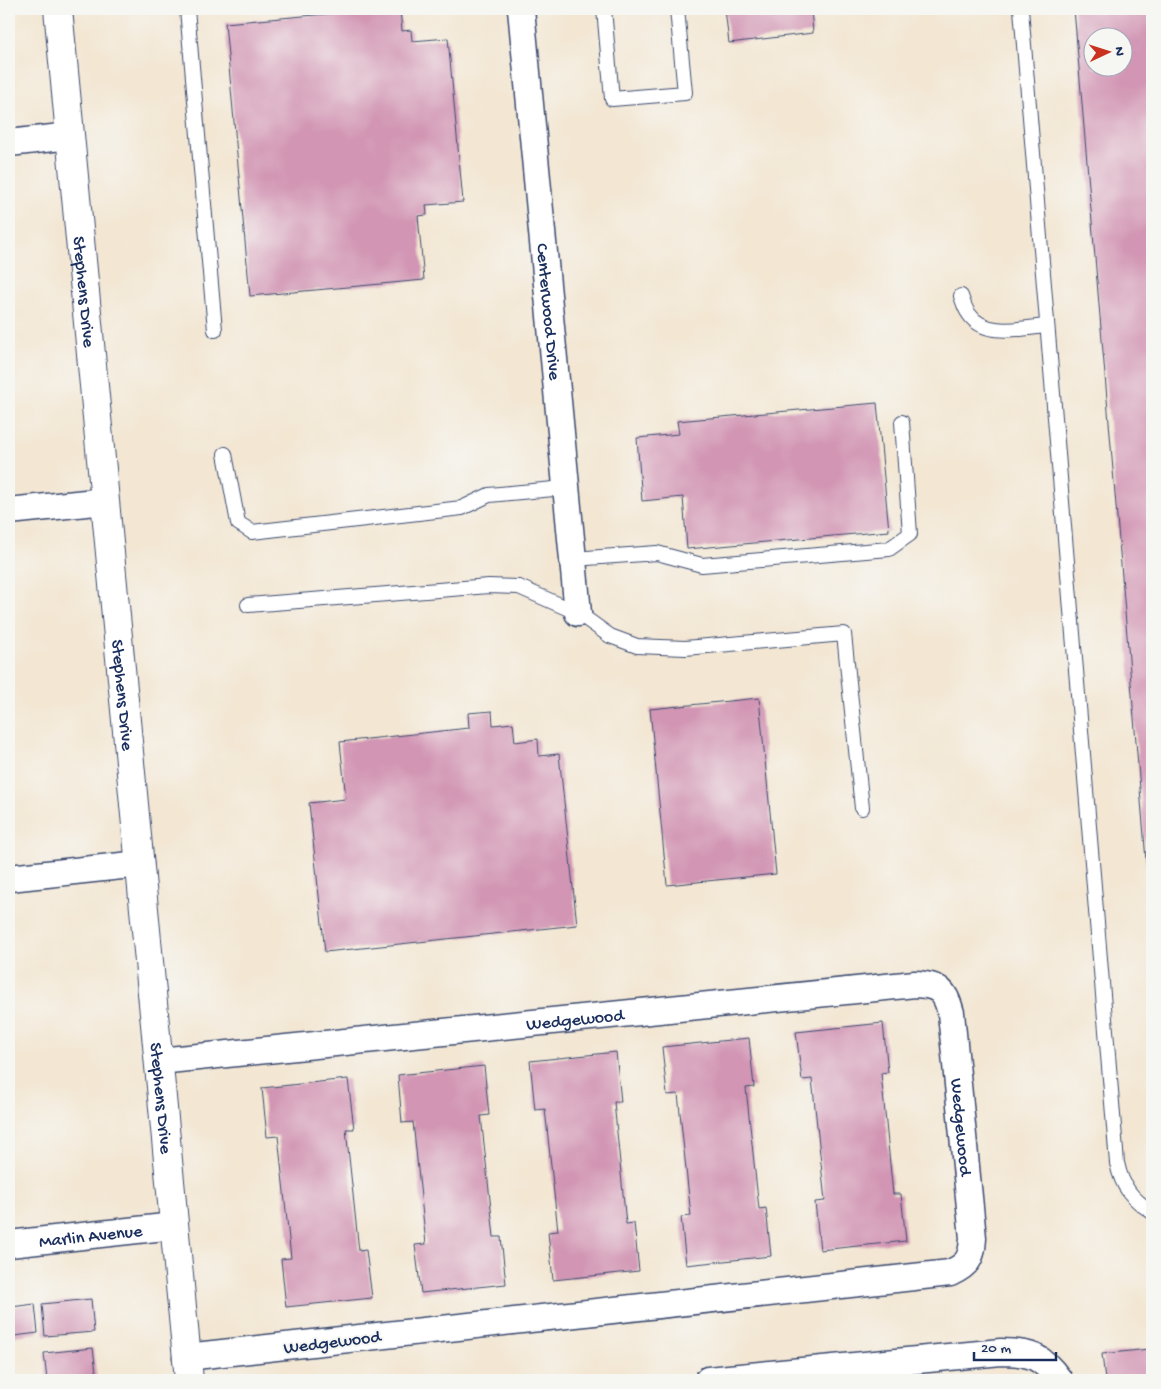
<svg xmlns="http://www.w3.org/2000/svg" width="1161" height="1389" font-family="'Gochi Hand',sans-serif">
<rect width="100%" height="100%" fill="#f6f6f2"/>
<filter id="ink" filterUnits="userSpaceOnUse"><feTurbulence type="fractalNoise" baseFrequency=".02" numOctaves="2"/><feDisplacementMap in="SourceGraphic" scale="10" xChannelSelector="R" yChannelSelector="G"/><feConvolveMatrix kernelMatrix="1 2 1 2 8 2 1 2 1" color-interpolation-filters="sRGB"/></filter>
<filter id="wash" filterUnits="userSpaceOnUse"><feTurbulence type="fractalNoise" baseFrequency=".0096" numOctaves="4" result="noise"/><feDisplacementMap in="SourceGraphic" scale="20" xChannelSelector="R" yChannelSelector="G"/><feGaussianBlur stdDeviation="1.12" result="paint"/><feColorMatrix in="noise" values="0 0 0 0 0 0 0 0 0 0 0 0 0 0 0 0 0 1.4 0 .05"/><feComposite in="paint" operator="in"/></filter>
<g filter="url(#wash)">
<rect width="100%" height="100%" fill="#f3e6d2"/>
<g id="blocks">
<g fill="#d295b4" fill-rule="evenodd">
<path d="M382,9H400L402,31L411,30L412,41L448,38L463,202L426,205L427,215L418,216L424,280L250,296L225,23Z"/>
<path d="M725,9H811L813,33L729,43Z"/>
<path d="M1074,9H1152V918L1151,919ZM1094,38H1124V68H1094Z"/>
<path d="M877,403L889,531L687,549L683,497L642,501L637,438L679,434L677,421Z"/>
<path d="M759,698L776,874L667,885L650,709Z"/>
<path d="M492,711L493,725L513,723L515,742L538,739L539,756L559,754L577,925L325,952L309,803L346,799L340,742L469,728L468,713Z"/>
<path d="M883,1023L888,1072L881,1073L893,1194H901L906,1241L820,1250L815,1202L825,1201L812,1079L802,1080L796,1032Z"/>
<path d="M749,1038L754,1087L746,1088L759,1209L766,1208L771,1256L686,1265L681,1217L691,1216L678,1094L667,1095L662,1047Z"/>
<path d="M616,1052L621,1102H614L626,1224L634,1223L639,1271L553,1280L548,1232L558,1231L545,1109L535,1110L530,1061Z"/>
<path d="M484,1066L489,1115L481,1116L494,1237H501L506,1284L421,1293L415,1245L426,1244L413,1122L402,1123L398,1075Z"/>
<path d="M348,1079L354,1129H346L359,1251L366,1250L372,1298L286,1307L281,1259L291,1258L278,1136L267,1137L262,1088Z"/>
<path d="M91,1299L94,1332L45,1336L42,1304Z"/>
<path d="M35,1304L38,1333L14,1336L11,1307Z"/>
<path d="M93,1348L97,1380H47L44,1353Z"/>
<path d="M1149,1349L1152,1380H1105L1102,1354Z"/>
</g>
</g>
</g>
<g filter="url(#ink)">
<use href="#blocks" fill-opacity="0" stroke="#3b4a6f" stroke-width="1"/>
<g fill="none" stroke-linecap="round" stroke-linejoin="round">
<g stroke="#3b4a6f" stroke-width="16">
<g id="lane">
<path d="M187,9L215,330"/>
<path d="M604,9L612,99L685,93L677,9"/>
<path d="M1021,9L1117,1163C1122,1187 1132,1199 1152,1212"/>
<path d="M961,296C963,302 965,309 969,314C985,338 1022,328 1046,326"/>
<path d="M225,454L238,523L252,532L462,508L489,495L565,488"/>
<path d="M573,559L657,553L702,565L889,549L910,534L902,422"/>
<path d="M248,605L489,586L519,587L578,613L610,636L637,646L685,648L844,634L862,808"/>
</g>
</g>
<g stroke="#3b4a6f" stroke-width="29">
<g id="street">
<path id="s1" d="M521,9L578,613"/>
<path d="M9,143L70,136"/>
<path d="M9,511L105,501"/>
<path d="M9,878L140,864"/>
<path id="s2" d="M159,1061L915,984C939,985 945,990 951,1013L973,1238C972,1258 968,1265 950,1273L186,1357"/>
<path id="s3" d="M9,1244L174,1226"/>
<path d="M708,1380L1001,1352C1030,1352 1042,1356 1059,1380"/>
</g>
</g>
<g stroke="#3b4a6f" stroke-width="30">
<g id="secondary">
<path id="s4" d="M58,9L189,1380"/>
</g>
</g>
<use href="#lane" stroke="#fff" stroke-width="14"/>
<use href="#street" stroke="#fff" stroke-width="26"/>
<use href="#secondary" stroke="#fff" stroke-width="28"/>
</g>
</g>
<g text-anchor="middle" stroke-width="4" stroke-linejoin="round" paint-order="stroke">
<g font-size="18" fill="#1b2f5e" stroke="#f6f6f2">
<text dy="6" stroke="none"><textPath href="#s4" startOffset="284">Stephens Drive</textPath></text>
<text dy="6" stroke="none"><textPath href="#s1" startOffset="304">Centerwood Drive</textPath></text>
<text dy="6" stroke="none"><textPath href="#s4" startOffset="689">Stephens Drive</textPath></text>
<text dy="6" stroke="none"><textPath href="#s2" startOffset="418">Wedgewood</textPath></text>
<text dy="6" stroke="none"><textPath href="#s4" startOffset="1094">Stephens Drive</textPath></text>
<text dy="6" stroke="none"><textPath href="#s2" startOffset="926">Wedgewood</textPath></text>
<text dy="6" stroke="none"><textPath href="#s3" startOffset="82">Marlin Avenue</textPath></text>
<text transform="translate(332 1341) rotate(-7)" y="6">Wedgewood</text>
</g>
</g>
<rect width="1161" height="1389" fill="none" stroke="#f6f6f2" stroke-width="30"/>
<g transform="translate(1108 52) rotate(86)"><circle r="24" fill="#f6f6f2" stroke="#9ea6b7"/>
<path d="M0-4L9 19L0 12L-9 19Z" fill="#c8321e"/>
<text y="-8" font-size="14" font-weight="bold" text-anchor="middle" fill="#1b2f5e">N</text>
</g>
<path d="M974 1352v8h82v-8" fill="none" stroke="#1b2f5e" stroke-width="2.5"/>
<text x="981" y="1352" font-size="15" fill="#1b2f5e" stroke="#f6f6f2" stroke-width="4" paint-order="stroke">20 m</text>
</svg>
